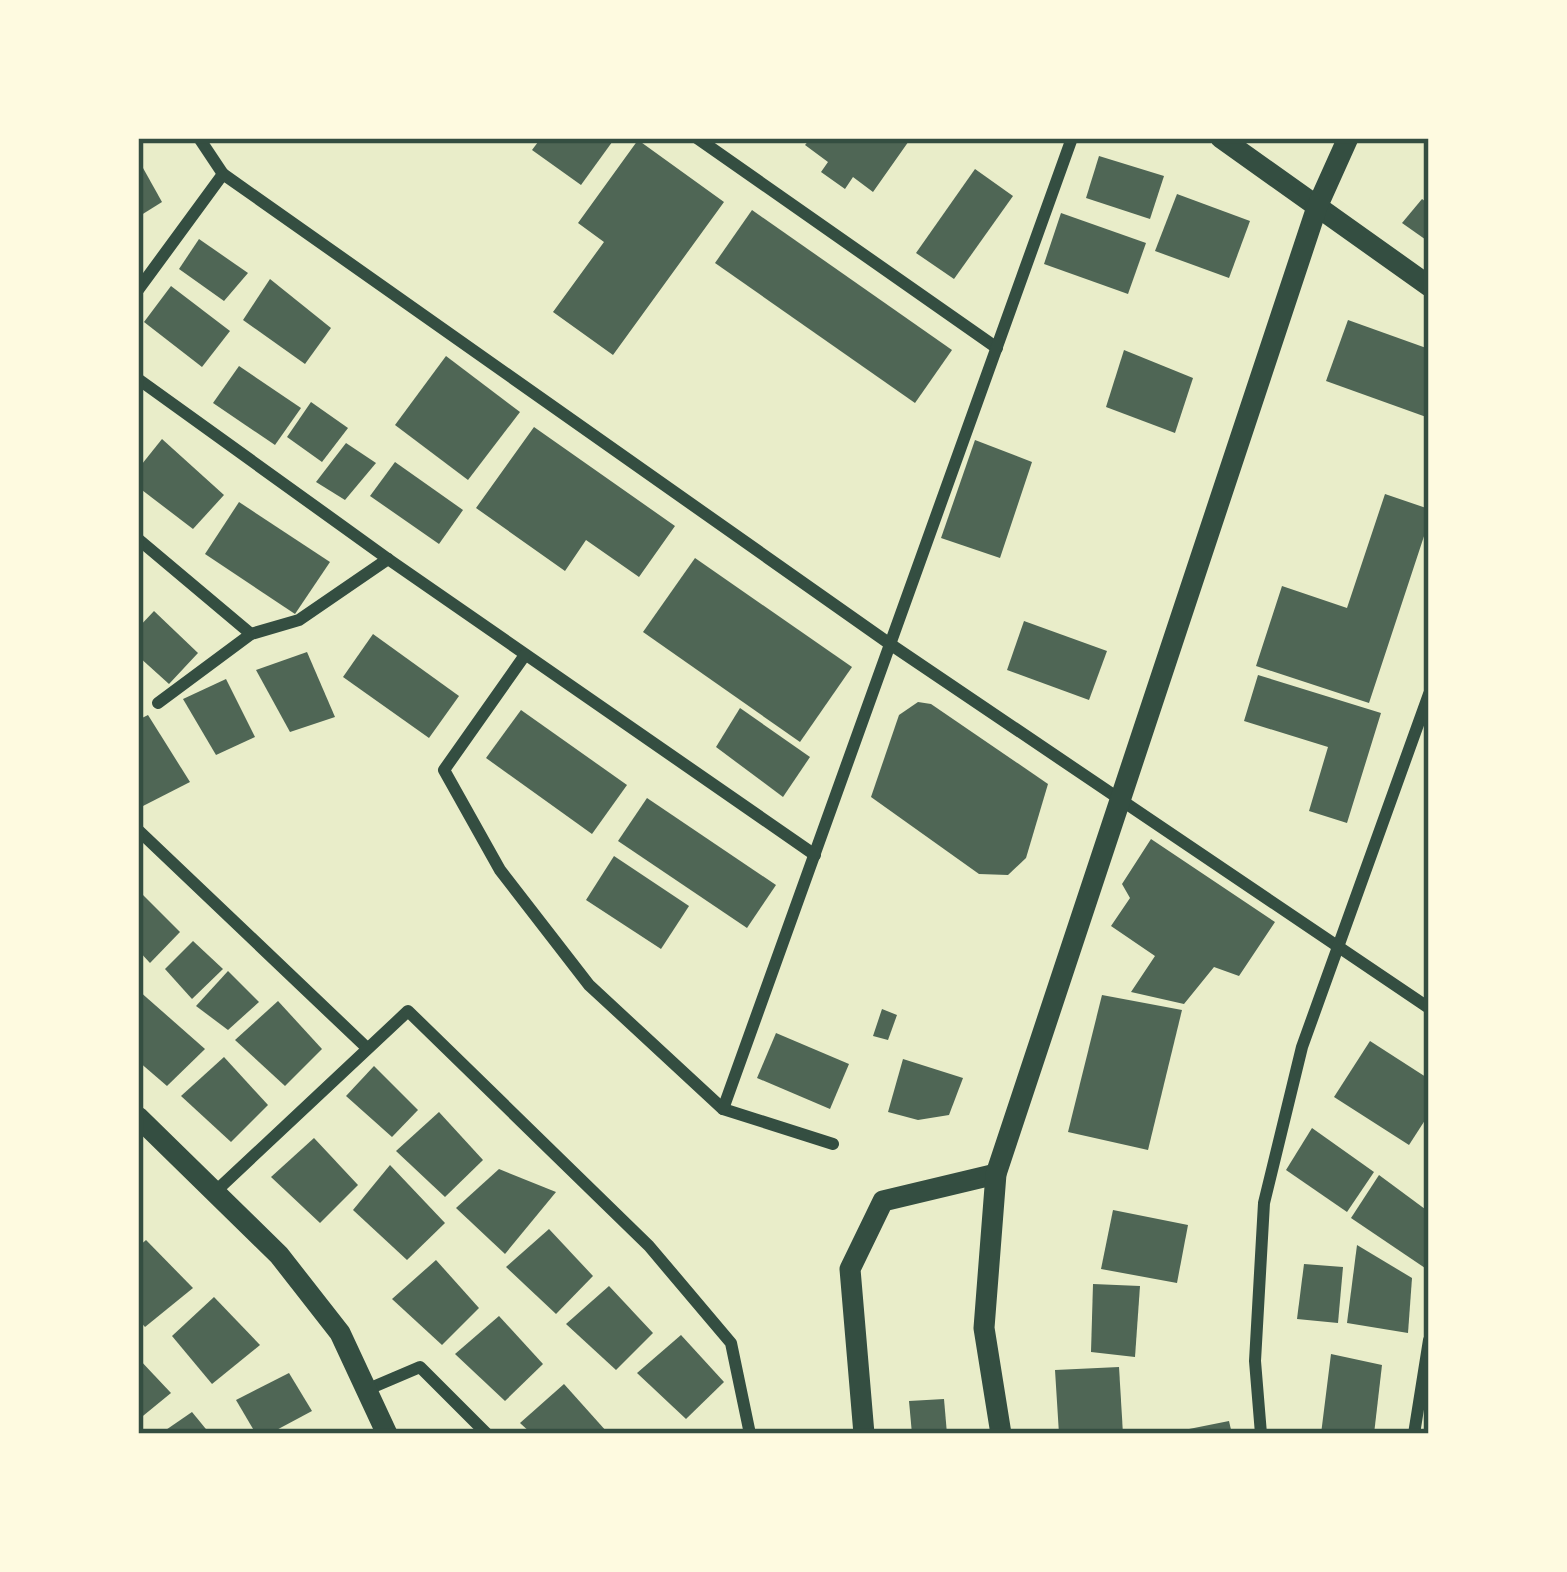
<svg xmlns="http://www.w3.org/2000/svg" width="1567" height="1572" font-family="'Alegreya Sans',sans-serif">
<rect width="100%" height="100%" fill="#e9edc9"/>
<g fill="#4f6655">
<path d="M541,138H615L581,185L532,150Z"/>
<path d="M811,138H911L873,192L853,177L845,189L821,172L828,162L805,145Z"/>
<path d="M638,140L724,202L613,355L553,312L604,242L578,223Z"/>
<path d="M1099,156L1164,176L1150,219L1086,198Z"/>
<path d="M138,159L162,202L138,217Z"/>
<path d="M975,169L1013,196L954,279L916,253Z"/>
<path d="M1177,194L1250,221L1229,278L1155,251Z"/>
<path d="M1422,199L1429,204V242L1402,223Z"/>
<path d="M752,210L952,350L915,403L715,263Z"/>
<path d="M1061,213L1146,243L1128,294L1044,264Z"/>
<path d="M199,239L248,273L224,301L179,269Z"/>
<path d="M270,279L331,328L305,364L243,320Z"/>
<path d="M171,286L230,331L202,367L144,322Z"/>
<path d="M1348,320L1429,349V418L1326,381Z"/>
<path d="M1124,350L1193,378L1175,433L1106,407Z"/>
<path d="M446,356L520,412L468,480L395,425Z"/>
<path d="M239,366L301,408L275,445L213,403Z"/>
<path d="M311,402L348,428L322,462L287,437Z"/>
<path d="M534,427L675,526L639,577L586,540L565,571L476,508Z"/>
<path d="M162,439L224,495L193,529L138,487V469Z"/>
<path d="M975,440L1032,462L1000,558L941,538Z"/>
<path d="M346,443L376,463L345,500L316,482Z"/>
<path d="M395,462L463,510L439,544L370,496Z"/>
<path d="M1385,494L1429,509V521L1369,703L1256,666L1282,586L1347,608Z"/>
<path d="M239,502L330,562L295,614L205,554Z"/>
<path d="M695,558L852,667L800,742L643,632Z"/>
<path d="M154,611L198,653L169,684L138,656V628Z"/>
<path d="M1024,621L1107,651L1089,700L1007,670Z"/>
<path d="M373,634L459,696L429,738L343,677Z"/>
<path d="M307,652L335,717L290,732L256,670Z"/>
<path d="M1258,675L1381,713L1347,823L1309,811L1328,747L1244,721Z"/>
<path d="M226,679L255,737L216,755L183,699Z"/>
<path d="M918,702L931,704L1048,784L1026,858L1008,875L979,874L871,797L899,715Z"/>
<path d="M740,708L810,757L783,797L716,747Z"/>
<path d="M521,710L627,785L592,834L486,758Z"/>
<path d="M148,715L190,782L143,806L138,799V720Z"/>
<path d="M647,798L776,885L747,928L618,841Z"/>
<path d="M1151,839L1275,922L1239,976L1214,967L1184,1004L1131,992L1155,956L1111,926L1130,898L1122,884Z"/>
<path d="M614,856L689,906L661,949L586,900Z"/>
<path d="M138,890L180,932L150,963L138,950Z"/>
<path d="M193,941L223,969L192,999L165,969Z"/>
<path d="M228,971L259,1002L228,1030L196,1006Z"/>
<path d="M138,990L205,1049L167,1086L138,1061Z"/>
<path d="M1102,995L1182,1010L1148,1150L1068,1132Z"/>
<path d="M278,1001L322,1049L285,1086L235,1040Z"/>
<path d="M882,1009L897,1015L888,1040L873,1036Z"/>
<path d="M776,1033L849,1064L830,1109L757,1078Z"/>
<path d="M1370,1041L1429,1079V1114L1409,1145L1334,1097Z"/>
<path d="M224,1057L268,1105L231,1142L181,1096Z"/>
<path d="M903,1059L963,1078L949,1115L918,1120L888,1112Z"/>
<path d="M374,1066L418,1110L392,1137L346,1096Z"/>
<path d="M439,1112L483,1160L445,1197L396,1151Z"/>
<path d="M1312,1128L1374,1172L1347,1212L1286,1170Z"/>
<path d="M314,1138L358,1185L320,1223L271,1177Z"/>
<path d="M390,1165L445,1223L407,1260L353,1210Z"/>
<path d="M499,1169L556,1192L505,1254L456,1208Z"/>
<path d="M1379,1175L1429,1212V1263L1425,1268L1351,1218Z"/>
<path d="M1113,1210L1188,1225L1177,1283L1101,1269Z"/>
<path d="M549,1229L593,1276L556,1314L506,1267Z"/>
<path d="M146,1240L193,1288L145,1327L138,1319V1247Z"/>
<path d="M1357,1245L1412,1278L1408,1333L1347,1323Z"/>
<path d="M436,1260L479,1308L442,1345L392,1299Z"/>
<path d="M1304,1264L1343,1267L1338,1323L1297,1319Z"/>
<path d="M1093,1284L1140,1286L1135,1357L1091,1352Z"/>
<path d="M609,1286L653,1333L616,1370L566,1324Z"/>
<path d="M214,1297L260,1345L212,1384L172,1336Z"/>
<path d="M499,1316L543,1364L505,1401L455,1354Z"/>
<path d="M681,1335L724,1382L686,1419L637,1373Z"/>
<path d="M1331,1354L1382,1365L1374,1434H1321Z"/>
<path d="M138,1358L171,1393L138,1420Z"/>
<path d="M1119,1367L1123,1434H1059L1055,1370Z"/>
<path d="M289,1373L312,1411L269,1434H256L236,1400Z"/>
<path d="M564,1384L607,1432L605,1434H532L520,1423Z"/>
<path d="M944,1399L947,1434H912L909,1401Z"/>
<path d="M192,1412L210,1434H160Z"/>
<path d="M1229,1421L1232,1434H1174V1432Z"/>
</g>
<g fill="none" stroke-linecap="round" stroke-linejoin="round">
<g stroke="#344e41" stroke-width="12">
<path d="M199,138L223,174"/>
<path d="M697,138L997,348"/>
<path d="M138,290L223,174L890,644L1429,1008"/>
<path d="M138,379L388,559L815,855"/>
<path d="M138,539L251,634"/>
<path d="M525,655L444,770L500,870L589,985L723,1109L833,1144"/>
<path d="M158,703L251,634L299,620L388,559"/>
<path d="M138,830L366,1047"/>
<path d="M723,1109L1072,138"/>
<path d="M216,1191L408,1011L649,1246L731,1343L750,1434"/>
<path d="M366,1390L420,1367L487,1434"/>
<path d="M1261,1434L1255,1361L1264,1203L1302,1047L1429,694"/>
<path d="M1414,1434L1429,1340"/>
</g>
<g stroke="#344e41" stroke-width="21">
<path d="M1221,138L1429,286"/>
<path d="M138,1117L279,1255L340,1333L387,1434"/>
<path d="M864,1434L850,1269L883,1201L996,1174"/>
<path d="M1001,1434L984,1328L996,1174L1317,207L1348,138"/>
</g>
</g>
<rect width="1567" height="1572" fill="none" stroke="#fefae0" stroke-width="282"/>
<rect x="141" y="141" width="1285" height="1290" fill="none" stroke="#344e41" stroke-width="4.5"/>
</svg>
